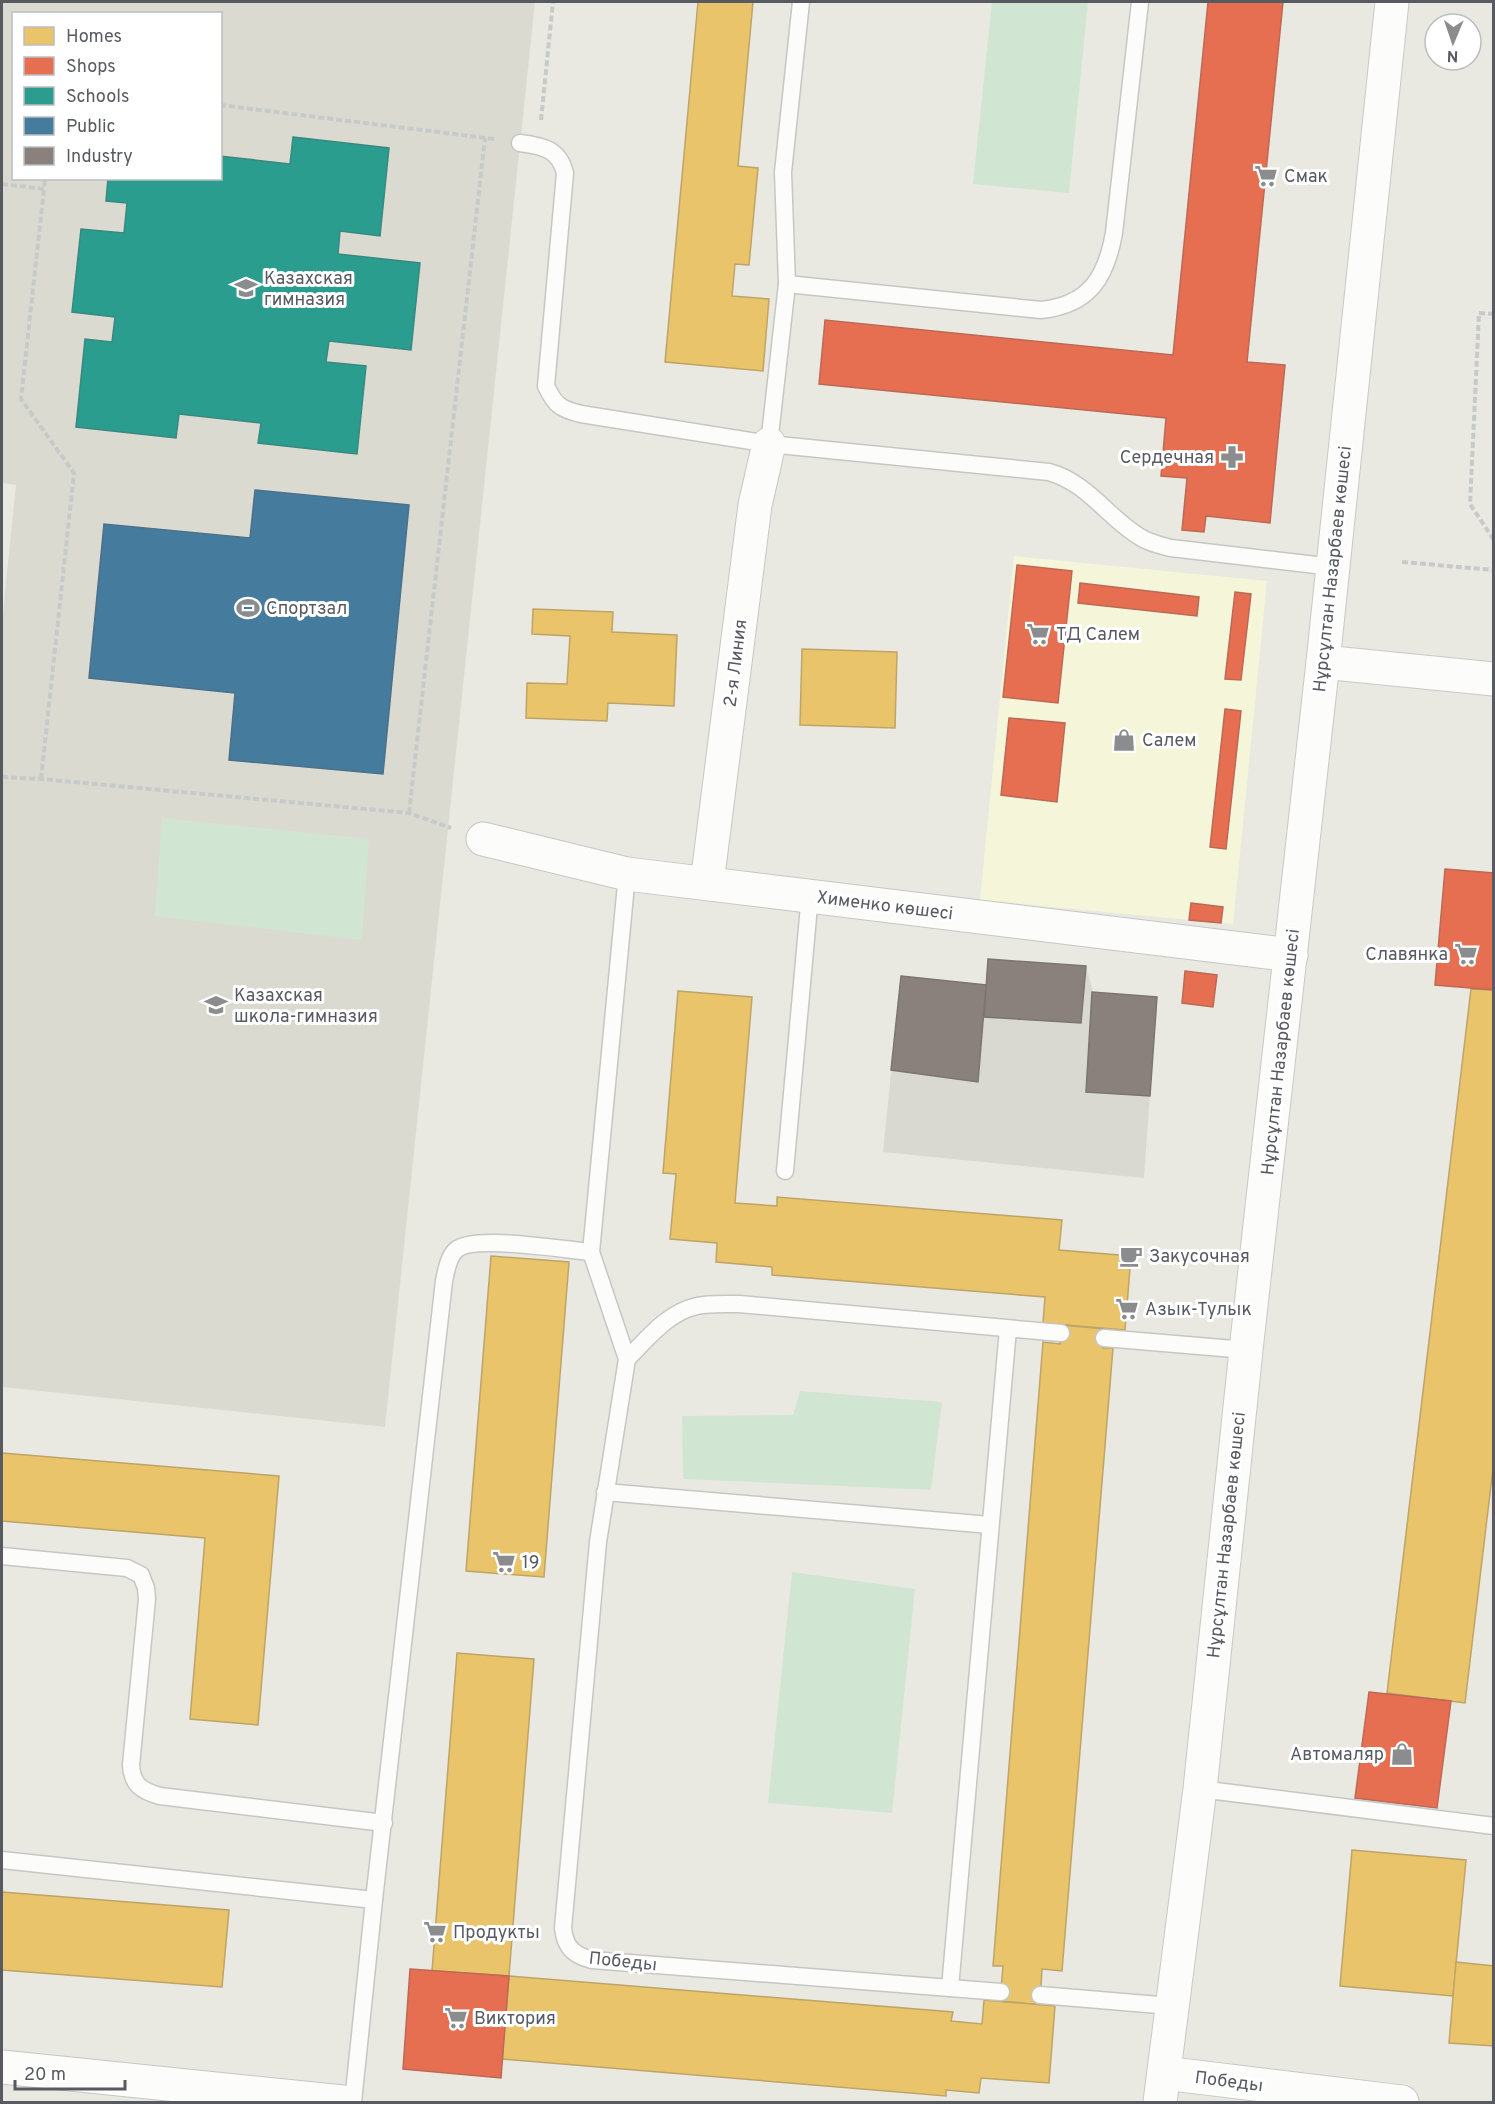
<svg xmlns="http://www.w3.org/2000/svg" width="1495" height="2104" font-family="Overpass,sans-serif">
<rect width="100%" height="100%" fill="#e9e9e2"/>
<path fill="#f5f5d9" d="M1014,556L1267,581L1233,924L980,900Z"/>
<path fill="#d9d9d2" d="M988,959L1086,966L1093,992L1157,997L1144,1178L883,1152L901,976L986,985Z"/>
<path fill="#dadad0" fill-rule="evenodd" d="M2,2H535L385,1427L2,1387V622L16,485L2,483ZM14,14H220V178H14Z"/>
<g fill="#d0e6d2">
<path d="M992,2H1088L1069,193L973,184Z"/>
<path d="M162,818L369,839L362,940L155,916Z"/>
<path d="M800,1391L942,1402L931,1490L683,1479L682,1416L793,1415Z"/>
<path d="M792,1572L915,1589L892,1813L768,1803Z"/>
</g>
<g fill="#e9c46a" stroke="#bea467" stroke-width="1.5">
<path d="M698,2H753L738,166L758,168L749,265L735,264L732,296L769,299L763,371L665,362Z"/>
<path d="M533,609L613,612L612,632L677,635L674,706L608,703L607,721L526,718L527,683L567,684L570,636L532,634Z"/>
<path d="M802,649L897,652L895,728L800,725Z"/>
<path d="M1471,989L1494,990V1460L1465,1703L1387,1693Z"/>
<path d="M678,991L752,997L735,1203L777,1206V1197L1062,1220L1059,1250L1131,1256L1125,1330L1043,1323L1045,1297L772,1275V1267L716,1262L717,1243L670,1239L676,1174L663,1173Z"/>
<path d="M491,1256L569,1262L544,1577L466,1571Z"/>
<path d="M1061,1325L1105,1329L1103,1348H1113L1062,1971L1042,1969L1040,2005L1000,2001L1003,1966H993L1043,1342L1060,1344Z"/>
<path d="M2,1453L279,1476L258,1725L190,1719L205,1538L2,1521Z"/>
<path d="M457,1653L534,1659L509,1976L432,1971Z"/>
<path d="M1352,1850L1466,1860L1453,1996L1340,1986Z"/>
<path d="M2,1892L229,1910L222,1987L2,1970Z"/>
<path d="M1456,1962L1494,1966V2046L1449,2043Z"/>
<path d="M509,1976L953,2012L951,2021L982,2024L984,2000L1055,2006L1049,2083L981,2078L979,2093L946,2090V2096L502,2059Z"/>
</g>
<g fill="#e76f51" stroke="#bc6956" stroke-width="1.5">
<path d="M1208,2H1283L1247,362L1285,365L1270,523L1206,516L1204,532L1182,530L1187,478L1161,476L1166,418L819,384L825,320L1173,355Z"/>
<path d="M1017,565L1072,571L1058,703L1003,697Z"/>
<path d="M1080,583L1199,597L1197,616L1078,603Z"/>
<path d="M1235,592L1251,594L1241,680L1225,679Z"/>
<path d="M1225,709L1241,711L1226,849L1210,847Z"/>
<path d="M1009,718L1065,723L1057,802L1001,795Z"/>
<path d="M1445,869L1494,873V990L1435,985Z"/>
<path d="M1191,903L1223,907L1221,923L1189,920Z"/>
<path d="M1185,971L1217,975L1213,1007L1182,1003Z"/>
<path d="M1369,1692L1451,1701L1437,1808L1355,1798Z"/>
<path d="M410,1969L509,1976L501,2078L403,2069Z"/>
</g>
<path fill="#2a9d8f" stroke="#388981" stroke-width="1.5" d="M293,137L389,148L380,236L340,231L338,254L420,263L411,350L329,341L326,362L366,366L357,454L258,443L261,423L179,414L176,438L76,427L85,339L112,342L115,317L72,312L81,229L124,233L127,203L106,201L108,178H220V156L290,164Z"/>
<path fill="#457b9d" stroke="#4b718b" stroke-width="1.5" d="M255,490L409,505L383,774L229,760L235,693L89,678L104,524L250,538Z"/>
<g fill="#8a817c" stroke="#7b7574" stroke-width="1.5">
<path d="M988,959L1086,966L1081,1023L984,1017Z"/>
<path d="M901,976L986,985L978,1082L891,1070Z"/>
<path d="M1092,992L1157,997L1150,1096L1086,1092Z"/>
</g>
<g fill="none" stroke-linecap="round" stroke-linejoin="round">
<g stroke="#c6c6c5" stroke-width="19">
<g id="lane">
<path d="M520,143C543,146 559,149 565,173L546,386C555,405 560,409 581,414L769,444L1049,472C1088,483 1107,517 1140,537C1149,543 1160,545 1171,548L1333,567"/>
<path d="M787,284L783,172L801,2"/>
<path d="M769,444L787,284L1041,310C1089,305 1106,278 1114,233L1140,2"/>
<path d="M627,874L591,1252L627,1359L598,1542L563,1928C565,1947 573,1955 592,1960L1001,1992"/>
<path d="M785,1171L810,895"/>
<path d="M1104,1338L1246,1350"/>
<path d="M627,1359C647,1339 668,1312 697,1306C711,1303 725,1304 739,1304L1061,1333"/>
<path d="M605,1492L990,1525"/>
<path d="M2,1556L127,1568L141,1575L146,1588L147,1599L131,1765C132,1785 142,1791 160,1796L384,1823"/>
<path d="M1200,1789L1494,1826"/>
<path d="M2,1860L374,1900L353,2102"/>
<path d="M374,1900L444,1281C446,1272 448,1257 456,1250C473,1234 566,1250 591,1252"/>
<path d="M950,1988L1008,1329"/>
<path d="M1040,1995L1171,2006"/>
</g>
</g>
<g stroke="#c6c6c5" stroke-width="35">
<g id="street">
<path d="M483,839L627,874L1291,955"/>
<path d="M707,883L755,505L769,444"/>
<path d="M2,2067L343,2102"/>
<path d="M1164,2073L1402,2102"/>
</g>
</g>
<g stroke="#c8c8c8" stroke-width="35">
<g id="secondary">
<path d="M1323,662L1494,679"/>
<path d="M1160,2102L1200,1789L1246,1350L1323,662L1392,2"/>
</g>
</g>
<g stroke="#c6cbc9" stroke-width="4" stroke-dasharray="6 3" stroke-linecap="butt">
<path d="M220,105L494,139"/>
<path d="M541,120L553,2"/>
<path d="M2,184L44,189L45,178"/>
<path d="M1494,314L1479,313L1470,504L1494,540"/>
<path d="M1402,562L1494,570"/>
<path d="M2,777L41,779L409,813L451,828"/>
<path d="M41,779L74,473L21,399L44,189"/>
<path d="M409,813L485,138"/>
</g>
<use href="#lane" stroke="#fcfcfb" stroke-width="16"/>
<use href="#street" stroke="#fcfcfb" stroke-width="33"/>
<use href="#secondary" stroke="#fcfcfb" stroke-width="33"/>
</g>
<defs>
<g id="supermarket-bare" transform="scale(1.8)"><path d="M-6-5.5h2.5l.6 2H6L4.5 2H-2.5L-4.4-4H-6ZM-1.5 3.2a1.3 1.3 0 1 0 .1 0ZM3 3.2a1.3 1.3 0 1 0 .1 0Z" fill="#8b8c8e" stroke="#fff" stroke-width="2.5" paint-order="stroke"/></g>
<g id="school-bare" transform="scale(1.8)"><path d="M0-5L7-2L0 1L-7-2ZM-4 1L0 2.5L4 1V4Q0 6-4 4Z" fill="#8b8c8e" stroke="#fff" stroke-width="2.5" paint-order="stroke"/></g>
<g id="pharmacy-bare" transform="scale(1.8)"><path d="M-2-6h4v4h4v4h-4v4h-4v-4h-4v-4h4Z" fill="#8b8c8e" stroke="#fff" stroke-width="2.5" paint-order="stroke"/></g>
<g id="stadium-bare" transform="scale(1.8)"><path d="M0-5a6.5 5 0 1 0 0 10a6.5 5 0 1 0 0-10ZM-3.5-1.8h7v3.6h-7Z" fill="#8b8c8e" stroke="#fff" stroke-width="2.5" paint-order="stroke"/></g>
<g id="shop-bare" transform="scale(1.8)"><path d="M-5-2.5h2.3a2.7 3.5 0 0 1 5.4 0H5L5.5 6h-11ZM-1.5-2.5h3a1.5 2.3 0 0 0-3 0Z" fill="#8b8c8e" stroke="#fff" stroke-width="2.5" paint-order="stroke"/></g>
<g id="cafe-bare" transform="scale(1.8)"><path d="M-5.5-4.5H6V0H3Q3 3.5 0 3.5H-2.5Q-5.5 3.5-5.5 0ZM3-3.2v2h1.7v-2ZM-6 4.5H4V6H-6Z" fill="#8b8c8e" stroke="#fff" stroke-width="2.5" paint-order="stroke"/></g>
</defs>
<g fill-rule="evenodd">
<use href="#supermarket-bare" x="1266" y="176"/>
<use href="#school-bare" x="246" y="288"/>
<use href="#pharmacy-bare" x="1232" y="457"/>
<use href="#stadium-bare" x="248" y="608"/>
<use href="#supermarket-bare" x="1038" y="634"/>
<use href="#shop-bare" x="1124" y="740"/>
<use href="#supermarket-bare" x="1466" y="954"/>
<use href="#school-bare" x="216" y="1005"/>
<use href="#cafe-bare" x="1131" y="1256"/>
<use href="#supermarket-bare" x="1127" y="1309"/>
<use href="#supermarket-bare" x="504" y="1562"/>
<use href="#shop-bare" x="1402" y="1754"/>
<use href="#supermarket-bare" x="435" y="1932"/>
<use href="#supermarket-bare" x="456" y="2018"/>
</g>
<g text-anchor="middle" stroke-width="6" stroke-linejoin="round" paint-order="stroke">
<g font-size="18" fill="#585a61" stroke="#fff" text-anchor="start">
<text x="1284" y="182">Смак</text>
<text x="264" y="284">Казахская<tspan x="264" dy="21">гимназия</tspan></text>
<text x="1214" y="463" text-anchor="end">Сердечная</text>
<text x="266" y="614">Спортзал</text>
<text x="1056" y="640">ТД Салем</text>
<text x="1142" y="746">Салем</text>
<text x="1448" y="960" text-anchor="end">Славянка</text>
<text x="234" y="1001">Казахская<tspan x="234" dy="21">школа-гимназия</tspan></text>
<text x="1149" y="1262">Закусочная</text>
<text x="1145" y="1315">Азык-Тулык</text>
<text x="522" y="1568">19</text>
<text x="1384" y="1760" text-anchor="end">Автомаляр</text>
<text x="453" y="1938">Продукты</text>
<text x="474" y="2024">Виктория</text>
</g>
<g font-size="18" fill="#585a61" stroke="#fff">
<text transform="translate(1332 569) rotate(-84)" y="6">Нұрсұлтан Назарбаев көшесі</text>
<text transform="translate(735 663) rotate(-83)" y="6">2-я Линия</text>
<text transform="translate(885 905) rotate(7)" y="6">Хименко көшесі</text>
<text transform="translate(1280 1052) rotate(-84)" y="6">Нұрсұлтан Назарбаев көшесі</text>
<text transform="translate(1226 1535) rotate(-84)" y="6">Нұрсұлтан Назарбаев көшесі</text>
<text transform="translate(623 1961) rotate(6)" y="6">Победы</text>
<text transform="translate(1229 2081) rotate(7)" y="6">Победы</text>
</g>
</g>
<rect width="1495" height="2104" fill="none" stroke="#585a61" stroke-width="6"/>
<rect x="12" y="12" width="210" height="168" fill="#ffffff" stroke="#bcbdc0" stroke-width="1.5"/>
<rect x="24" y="27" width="30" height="18" fill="#e9c46a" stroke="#bcbdc0" stroke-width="1.5"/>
<text x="66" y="42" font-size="18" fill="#585a61">Homes</text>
<rect x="24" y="57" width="30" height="18" fill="#e76f51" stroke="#bcbdc0" stroke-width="1.5"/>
<text x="66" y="72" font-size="18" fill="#585a61">Shops</text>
<rect x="24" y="87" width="30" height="18" fill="#2a9d8f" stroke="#bcbdc0" stroke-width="1.5"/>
<text x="66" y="102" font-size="18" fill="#585a61">Schools</text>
<rect x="24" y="117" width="30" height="18" fill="#457b9d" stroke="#bcbdc0" stroke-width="1.5"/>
<text x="66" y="132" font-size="18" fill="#585a61">Public</text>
<rect x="24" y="147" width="30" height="18" fill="#8a817c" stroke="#bcbdc0" stroke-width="1.5"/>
<text x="66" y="162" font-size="18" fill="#585a61">Industry</text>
<g transform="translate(1453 42) rotate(182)"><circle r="28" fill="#ffffff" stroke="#bcbdc0" stroke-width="1.5"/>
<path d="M0-4.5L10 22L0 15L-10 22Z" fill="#8b8c8e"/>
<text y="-9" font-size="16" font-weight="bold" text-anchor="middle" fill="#585a61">N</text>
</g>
<path d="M15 2080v9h110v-9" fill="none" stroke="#585a61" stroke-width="3"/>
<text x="24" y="2080" font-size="18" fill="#585a61" stroke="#ffffff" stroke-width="4.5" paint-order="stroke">20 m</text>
</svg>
